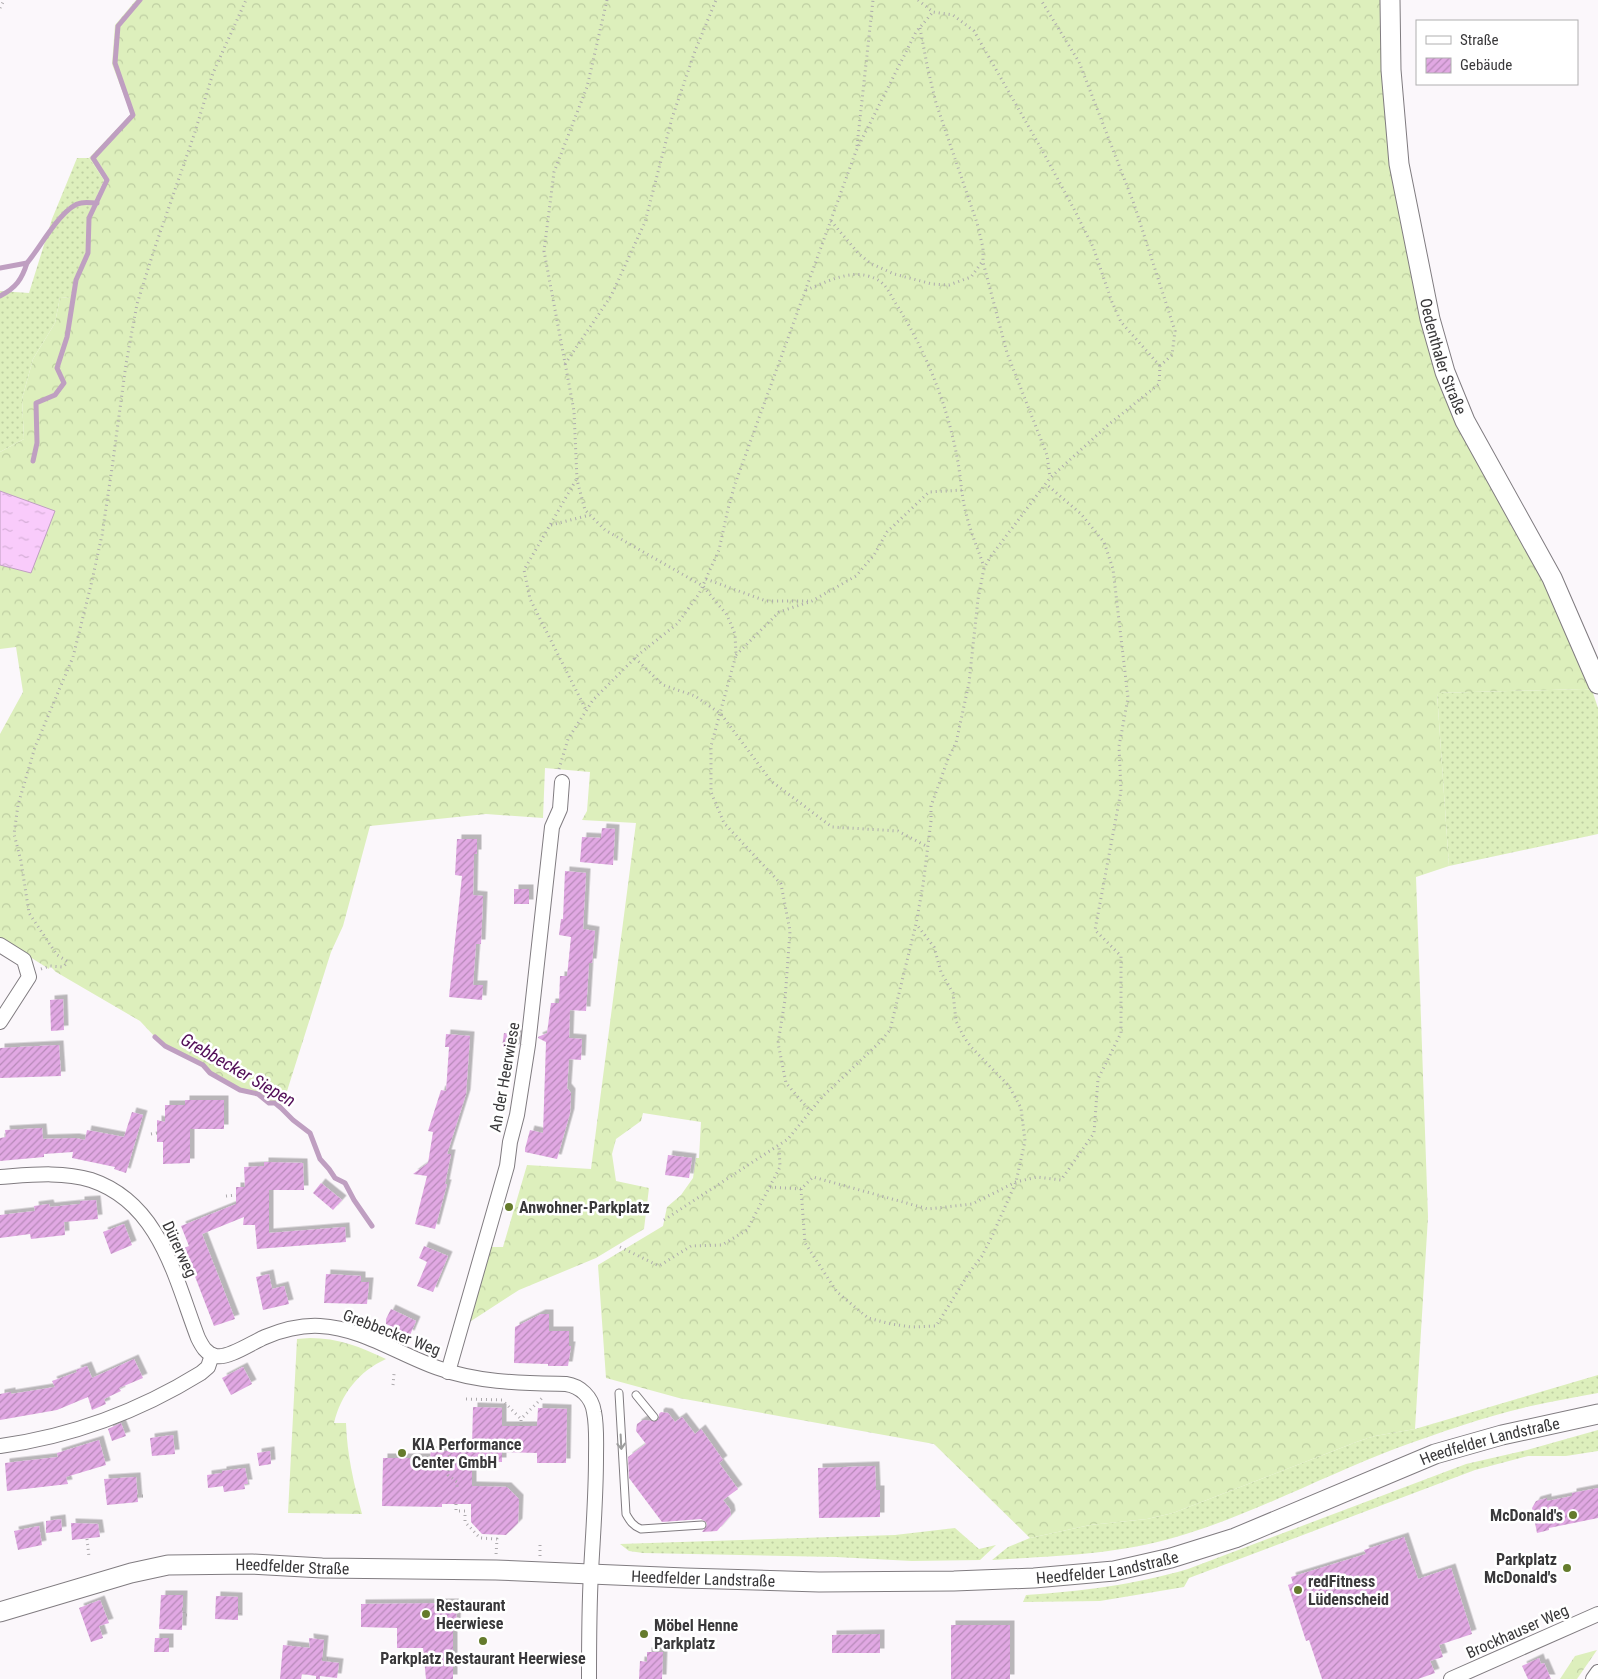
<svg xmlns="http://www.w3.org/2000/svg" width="1598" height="1679" font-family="'Roboto Condensed',sans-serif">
<defs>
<pattern id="grass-dots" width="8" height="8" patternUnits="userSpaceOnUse" patternTransform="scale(1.25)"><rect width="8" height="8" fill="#ddefbc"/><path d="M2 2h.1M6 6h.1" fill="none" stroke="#becea2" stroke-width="1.8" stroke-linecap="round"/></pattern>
<pattern id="forest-crowns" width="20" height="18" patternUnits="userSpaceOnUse" patternTransform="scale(1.25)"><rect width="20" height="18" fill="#ddefbc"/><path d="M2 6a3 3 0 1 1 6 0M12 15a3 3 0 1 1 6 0" fill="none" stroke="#becea2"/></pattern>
<pattern id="water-ripples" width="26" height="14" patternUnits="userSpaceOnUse" patternTransform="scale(1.25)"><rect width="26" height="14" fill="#f9cbfb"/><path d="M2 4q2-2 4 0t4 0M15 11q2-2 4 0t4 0" fill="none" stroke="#d6afd8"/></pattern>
<pattern id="building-hatch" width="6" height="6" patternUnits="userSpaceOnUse" patternTransform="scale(1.25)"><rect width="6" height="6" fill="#e1a8e3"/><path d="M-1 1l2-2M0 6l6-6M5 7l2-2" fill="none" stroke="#b78ab9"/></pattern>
<filter id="shadow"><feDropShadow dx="4.5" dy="-4.5" stdDeviation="0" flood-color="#0004"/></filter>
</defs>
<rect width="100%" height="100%" fill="#fbf7fb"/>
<g fill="url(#grass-dots)">
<path d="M77,158H89L104,180L87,218L86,253L74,279L71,298L60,297L55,323L33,359L22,399L24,439L0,452V291L29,293L52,219Z"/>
<path d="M1584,689L1592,690L1598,708V834L1449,866L1437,693Z"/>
<path d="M1598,1375V1393C1576,1397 1553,1401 1531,1406C1486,1416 1441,1432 1397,1448C1323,1476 1252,1515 1176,1537C1116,1555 1053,1556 992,1560L1008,1547L1030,1538L1090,1525L1147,1519L1173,1513L1359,1441L1375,1436L1415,1429Z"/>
<path d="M1598,1430V1451L1566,1456H1528L1475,1470L1189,1578L1184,1587L1100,1601L1023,1602L1026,1595C1083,1591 1133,1585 1188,1569L1466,1464L1527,1450Z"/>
<path d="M955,1528L979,1549L996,1545L980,1560L912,1561L836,1557L643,1553L629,1551L620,1544L895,1535Z"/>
</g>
<g fill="url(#forest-crowns)">
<path d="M136,0H1385L1420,304L1592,690L1584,689L1437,693L1449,866L1416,877L1428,1217L1415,1429L1375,1436L1359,1441L1173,1513L1147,1519L1090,1525L1030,1538L934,1444L679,1398L606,1378L598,1265L663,1226L667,1207L681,1195L693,1178L696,1158H699L701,1122L643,1113L641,1121L616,1139L612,1154L616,1181L649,1188L644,1229L596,1258L519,1290L468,1323L491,1247H503L527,1165L591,1169L636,823L582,820L587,811L590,772L545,768L543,818L486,814L370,826L343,926L331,952L282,1107L276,1102H269L259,1093L241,1090L211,1072L204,1065L173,1050L156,1036L155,1037L140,1021L56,972L50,966L49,969L0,938V734L23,692L16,647L0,649V452L24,439L22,399L33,359L55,323L60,297L71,298L74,279L86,253L87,218L104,180L89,158L131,114L112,64L115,25Z"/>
<path d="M310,1338C338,1338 361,1347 386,1359C359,1371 341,1394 334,1423H346C347,1455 354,1484 362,1514L288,1513L297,1339Z"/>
<path d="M1597,1650L1577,1679H1560L1575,1656Z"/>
</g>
<path fill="url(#water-ripples)" stroke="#bf9fc1" d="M0,491L55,511L31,573L0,565Z"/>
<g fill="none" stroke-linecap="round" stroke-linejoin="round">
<g stroke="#bf9fc1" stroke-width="5">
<path d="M0,268L27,263C40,248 62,206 81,203C86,202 92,203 97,203"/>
<path d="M0,296C16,288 22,279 27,263"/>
<path d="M33,461L37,443L36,403L55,395L64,383L57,368L67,337L76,280L88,253L89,218L107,180L93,158L133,115L115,63L118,26L140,0"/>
<path d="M155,1037L165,1046L203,1065L210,1073L240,1090L258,1094L269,1103H275L281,1108L293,1120L310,1133L320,1159L329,1169L335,1178L345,1183L354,1200L372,1226"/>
</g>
</g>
<g fill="url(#building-hatch)" filter="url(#shadow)">
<path d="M602,828L615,829L613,865L580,862L582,837L601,838Z"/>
<path d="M457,839H477V854H474L473,895L483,896L481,944H476L473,985H483L482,1000L449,997L462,876L455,875Z"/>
<path d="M565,871L586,873L583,929L595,931L592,963H589L586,1011L570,1010L569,1038L582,1039L581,1060L569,1059L567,1088L571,1093L570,1113L557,1159L525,1152V1149L530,1130L543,1133L546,1042L538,1038V1037L547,1033L551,1003H559L560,976H567L571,937L559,935L561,919H563Z"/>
<rect x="514" y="889" width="15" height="15"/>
<path d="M63,999L64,1030L51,1031L50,1000Z"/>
<path d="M504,1033L518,1035L515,1049L502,1047Z"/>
<path d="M446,1034L470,1036L466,1094L447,1154H451L445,1184H447L435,1229L415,1224L427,1176L413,1174L428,1163L433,1132L428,1131L441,1090L446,1091L449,1047H445Z"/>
<path d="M59,1045L61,1076L0,1078V1048Z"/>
<path d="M185,1100H224V1129H190V1163L163,1164V1142H157V1120L165,1122V1105H185Z"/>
<path d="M132,1112L143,1115L126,1173L114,1169L115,1167L72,1158L73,1152L44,1154V1157L0,1161V1138L6,1137L5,1130L42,1128L43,1139L75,1138L85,1140L87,1130L124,1137Z"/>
<path d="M668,1155L692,1158L689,1178L665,1175Z"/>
<path d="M264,1162L303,1163L304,1190H269V1233L345,1227L346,1242L257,1249L255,1225H243L244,1217L202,1234L235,1319L214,1326L184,1248L189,1246L181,1226L236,1204V1187H245L244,1167L264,1166Z"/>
<path d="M321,1183L342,1200L333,1210L313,1193Z"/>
<path d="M96,1200L98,1219L64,1222L65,1235L31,1239L30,1234L0,1238V1215L35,1211L34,1206L49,1204L50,1207L80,1204V1201Z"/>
<path d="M124,1224L132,1245L111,1254L103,1232Z"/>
<path d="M424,1246L448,1256L433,1292L417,1286L427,1262L419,1258Z"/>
<path d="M269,1274L272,1289L284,1286L289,1304L263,1310L256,1277Z"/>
<path d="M326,1274L361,1276V1282H369L367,1304L324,1303Z"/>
<path d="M391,1309L416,1321L410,1335L386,1324V1319Z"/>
<path d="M541,1314H549V1331H569V1346H571L568,1366H548V1364L514,1363L515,1327Z"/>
<path d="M134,1359L143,1378L119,1388L121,1391L104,1399L106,1404L92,1410L88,1397L57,1410L0,1420V1394L11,1392V1394L55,1387L52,1381L77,1372L76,1370L87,1366L92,1378Z"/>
<path d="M243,1367L252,1384L231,1395L222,1378Z"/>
<path d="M473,1407L502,1408V1426H537L538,1408L567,1409L566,1463H537V1453L502,1452V1462H472V1486L507,1487L519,1499L518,1523L506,1535L482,1534L471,1522V1504H442V1507L382,1506L383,1458H430L431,1451H458V1447H472Z"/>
<path d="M661,1412L668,1413L675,1422L682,1417L695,1434L701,1429L723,1460L719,1463L738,1489L723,1500L730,1509L731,1515L717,1531L702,1532L707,1525L706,1522L701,1519L662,1522L629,1478L628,1457L646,1444L636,1431L637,1424L643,1420L657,1421L659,1418V1414Z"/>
<path d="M121,1423L126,1436L112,1441L108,1429Z"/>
<path d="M173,1435L175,1454L152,1456L150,1438Z"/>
<path d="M99,1440L106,1465L66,1477L68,1484L7,1491L5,1463L58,1457L57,1453Z"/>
<path d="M270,1451L271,1464L259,1466L257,1453Z"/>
<path d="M875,1466L876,1490H880V1517L819,1518L818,1468Z"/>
<path d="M245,1468L248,1484H244L245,1489L224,1492L223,1486L208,1488L207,1475L222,1473V1471Z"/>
<path d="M136,1477L138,1502L107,1505L104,1479Z"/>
<path d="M1598,1488V1518L1549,1528V1530L1537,1533L1532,1508L1536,1501L1547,1498V1501L1572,1496V1493Z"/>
<path d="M61,1519L62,1531L46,1533V1521Z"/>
<path d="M71,1523L98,1524L100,1537L72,1540Z"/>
<path d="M39,1526L42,1545L18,1550L14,1531Z"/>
<path d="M1404,1537L1418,1579L1451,1568L1472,1634L1439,1645L1443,1657L1430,1661L1435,1673L1418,1679H1322L1309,1640L1306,1641L1288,1585L1293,1583L1291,1577L1366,1554L1364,1550Z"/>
<path d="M161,1595H183L182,1630L159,1629Z"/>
<path d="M216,1596L238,1597V1620L215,1619Z"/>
<path d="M100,1600L109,1623L99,1626L103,1638L91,1642L79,1608Z"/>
<path d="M457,1603L456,1624H453V1679H426L423,1648H397V1628L361,1627V1604Z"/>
<rect x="951" y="1625" width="59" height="54"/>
<path d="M880,1634V1653H832V1635Z"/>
<path d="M155,1638H169V1652H154Z"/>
<path d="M309,1638L324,1640L322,1661L339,1663L337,1678L320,1676V1679H316V1676L302,1674L301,1679H280L283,1645L310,1648Z"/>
<path d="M647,1652H663L662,1679H639L640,1661L647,1662Z"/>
<path d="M1539,1658L1541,1664L1544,1663L1551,1679H1528L1522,1666Z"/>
</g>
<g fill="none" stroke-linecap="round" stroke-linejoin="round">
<g stroke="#807c80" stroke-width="9">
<g id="lane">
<path d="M619,1393L626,1514C630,1521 633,1526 641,1529L702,1525"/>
<path d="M636,1395L654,1417"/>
</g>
</g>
<g stroke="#807c80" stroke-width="16">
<g id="street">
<path d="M0,945L24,960L29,977L0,1022"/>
<path d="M0,1177C29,1175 62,1171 91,1180C160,1203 175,1278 198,1338C202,1346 206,1354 216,1356C228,1359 253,1342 265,1337C282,1330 302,1325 320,1326C362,1328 400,1355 438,1368C479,1383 523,1383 566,1384C580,1386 592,1397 594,1412C597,1426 596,1443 596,1458C596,1496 593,1534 591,1572C589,1608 589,1643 589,1679"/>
<path d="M448,1372L507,1166L510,1142L517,1115L528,1045L552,827L560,809L562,782"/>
<path d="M0,1446C74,1436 138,1412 201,1373L208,1367L212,1355"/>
<path d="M1451,1679L1598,1614"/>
<path d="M1593,1679L1598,1672"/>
</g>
</g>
<g stroke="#807c80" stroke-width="21">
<g id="secondary">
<path id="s1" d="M1390,0L1391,70L1399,164L1430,319L1445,372L1465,421L1552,578L1598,684"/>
<path id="s2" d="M0,1612L131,1573L168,1565L252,1564L322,1568L496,1570L685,1578L819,1582L954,1581L1034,1578L1114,1571L1171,1558L1235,1538L1435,1454L1502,1435L1598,1414"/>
</g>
</g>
<g stroke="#adaaad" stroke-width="3" stroke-dasharray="1 4" stroke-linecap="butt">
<path d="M607,0L587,87L554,172L544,251L574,411L577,480L585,510L605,530L703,586L727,615L735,634L736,655L711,746V792L724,823L781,884L790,931L785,1000L778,1043L786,1083L810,1111"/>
<path d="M918,0L933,12L953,15L974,31L1042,150L1075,211L1093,247L1112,302L1121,322L1160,366"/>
<path d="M0,8L4,0"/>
<path d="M920,28L928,70L936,103L977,223L983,248V262L1007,353L1047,455L1050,478"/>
<path d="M857,146L873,0"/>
<path d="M831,221L859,254L870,263L894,274L932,284L949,285L971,277L982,262"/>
<path d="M806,290C824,283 848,270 868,276C887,281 888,292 898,307C926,352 947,404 957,457C961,476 961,495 966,513C970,531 978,549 984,567"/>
<path d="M565,364L611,296L645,222L672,118L695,51L716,0"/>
<path d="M576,480L524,570L530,599L586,710"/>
<path d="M551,525L590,515"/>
<path d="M706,579L766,601H808"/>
<path d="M736,655L779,612L812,601L856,576L874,555L887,532L929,492L963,490"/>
<path d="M635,658L663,685L695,696L721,714L771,781L832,827L898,831L928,847"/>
<path d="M559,769L568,739L593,700L638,655L677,624L699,594L719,550L728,509L735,484L856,151L916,32L933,12"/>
<path d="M41,969L50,966L63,967L66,964L67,961L57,955L29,913L21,861L14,834L18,805L35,747L73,657L91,585L102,535L112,468L126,364L137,304L154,250L194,135L213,73L246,0"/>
<path d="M151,1134L157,1133"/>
<path d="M770,1187L801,1189L813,1177L928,1209L972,1204L1016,1182L1037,1177L1061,1180L1094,1133L1098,1079L1121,1033V956L1095,930L1121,791L1119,746L1128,698L1113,569L1104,542L1081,514L1046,484"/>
<path d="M801,1189L805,1243L837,1292L868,1318L891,1324L911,1327L936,1326L969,1273L982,1256L993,1234L1016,1182L1025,1141L1021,1108L1009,1086L971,1047L964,1037L956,1021L953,993L941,972L934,947L917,925"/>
<path d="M226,1196L236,1195"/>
<path d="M664,1220L788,1139L822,1097L879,1043L890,1030L916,924L923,885L931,821V806L948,759L956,743L969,683L978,599L984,568L991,556L1050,478L1108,425L1159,384L1160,366L1172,355L1175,331L1134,204L1079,62L1041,0"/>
<path d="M620,1247L659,1266L691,1246L722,1245L747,1230L780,1167L779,1146"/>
<path d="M393,1385L394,1374"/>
<path d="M466,1399L502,1400L521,1419"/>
<path d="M521,1426V1419L542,1398"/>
<path d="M450,1440L448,1475L457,1482V1489"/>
<path d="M426,1458V1454"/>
<path d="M137,1496H143"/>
<path d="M456,1504V1511H465V1522L480,1538L497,1539L496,1555"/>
<path d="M87,1539L89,1557"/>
<path d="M540,1556V1542"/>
<path d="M182,1609H184V1615H187"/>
<path d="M238,1610H240V1614H244"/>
<path d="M322,1659H331"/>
</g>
<use href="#lane" stroke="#fff" stroke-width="7"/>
<use href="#street" stroke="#fff" stroke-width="14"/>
<use href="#secondary" stroke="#fff" stroke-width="19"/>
</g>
<defs><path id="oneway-shaft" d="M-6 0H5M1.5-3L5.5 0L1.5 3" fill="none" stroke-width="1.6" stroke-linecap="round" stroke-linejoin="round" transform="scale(1.25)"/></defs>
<use stroke="#9c9c9c" href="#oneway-shaft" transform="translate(621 1442) rotate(87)"/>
<g fill="#657b2c" stroke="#fff" stroke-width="2">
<circle cx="509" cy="1207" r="5"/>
<circle cx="402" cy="1453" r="5"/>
<circle cx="1573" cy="1515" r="5"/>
<circle cx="1567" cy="1568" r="5"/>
<circle cx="1298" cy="1590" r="5"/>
<circle cx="426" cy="1614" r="5"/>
<circle cx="644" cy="1634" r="5"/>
<circle cx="483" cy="1641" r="5"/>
</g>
<g text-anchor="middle" stroke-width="5" stroke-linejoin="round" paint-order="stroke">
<g font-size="16" fill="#39383a" stroke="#fff">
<text dy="6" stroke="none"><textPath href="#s1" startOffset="362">Oedenthaler Straße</textPath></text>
<text transform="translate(504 1077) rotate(-80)" y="6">An der Heerwiese</text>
<text transform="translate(180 1249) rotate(65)" y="6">Dürerweg</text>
<text transform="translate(392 1332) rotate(21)" y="6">Grebbecker Weg</text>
<text dy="6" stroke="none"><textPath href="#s2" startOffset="1520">Heedfelder Landstraße</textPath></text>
<text dy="6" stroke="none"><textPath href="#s2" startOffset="299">Heedfelder Straße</textPath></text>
<text dy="6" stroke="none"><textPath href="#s2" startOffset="1115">Heedfelder Landstraße</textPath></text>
<text dy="6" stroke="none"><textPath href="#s2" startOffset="710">Heedfelder Landstraße</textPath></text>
<text transform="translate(1517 1631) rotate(-24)" y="6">Brockhauser Weg</text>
</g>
<g font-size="16" font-weight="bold" fill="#39383a" stroke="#fff" text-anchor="start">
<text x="519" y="1213">Anwohner-Parkplatz</text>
<text x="412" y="1450">KIA Performance<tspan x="412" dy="18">Center GmbH</tspan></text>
<text x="1563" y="1521" text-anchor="end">McDonald's</text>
<text x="1557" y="1565" text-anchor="end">Parkplatz<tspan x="1557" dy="18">McDonald's</tspan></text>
<text x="1308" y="1587">redFitness<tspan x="1308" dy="18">Lüdenscheid</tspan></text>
<text x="436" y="1611">Restaurant<tspan x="436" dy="18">Heerwiese</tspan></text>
<text x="654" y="1631">Möbel Henne<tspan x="654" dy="18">Parkplatz</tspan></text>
<text x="483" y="1664" text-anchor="middle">Parkplatz Restaurant Heerwiese</text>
</g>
<g font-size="18" font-style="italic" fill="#510d57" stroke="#fff">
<text transform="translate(238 1070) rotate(30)" y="6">Grebbecker Siepen</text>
</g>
</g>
<rect x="1416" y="20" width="162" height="65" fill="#ffffff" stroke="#b0afb0"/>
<rect x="1426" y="36" width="25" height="8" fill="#ffffff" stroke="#b0afb0"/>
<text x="1460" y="45" font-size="15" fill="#39383a">Straße</text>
<rect x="1426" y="58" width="25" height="15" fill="url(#building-hatch)" stroke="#b0afb0"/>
<text x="1460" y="70" font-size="15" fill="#39383a">Gebäude</text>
</svg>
